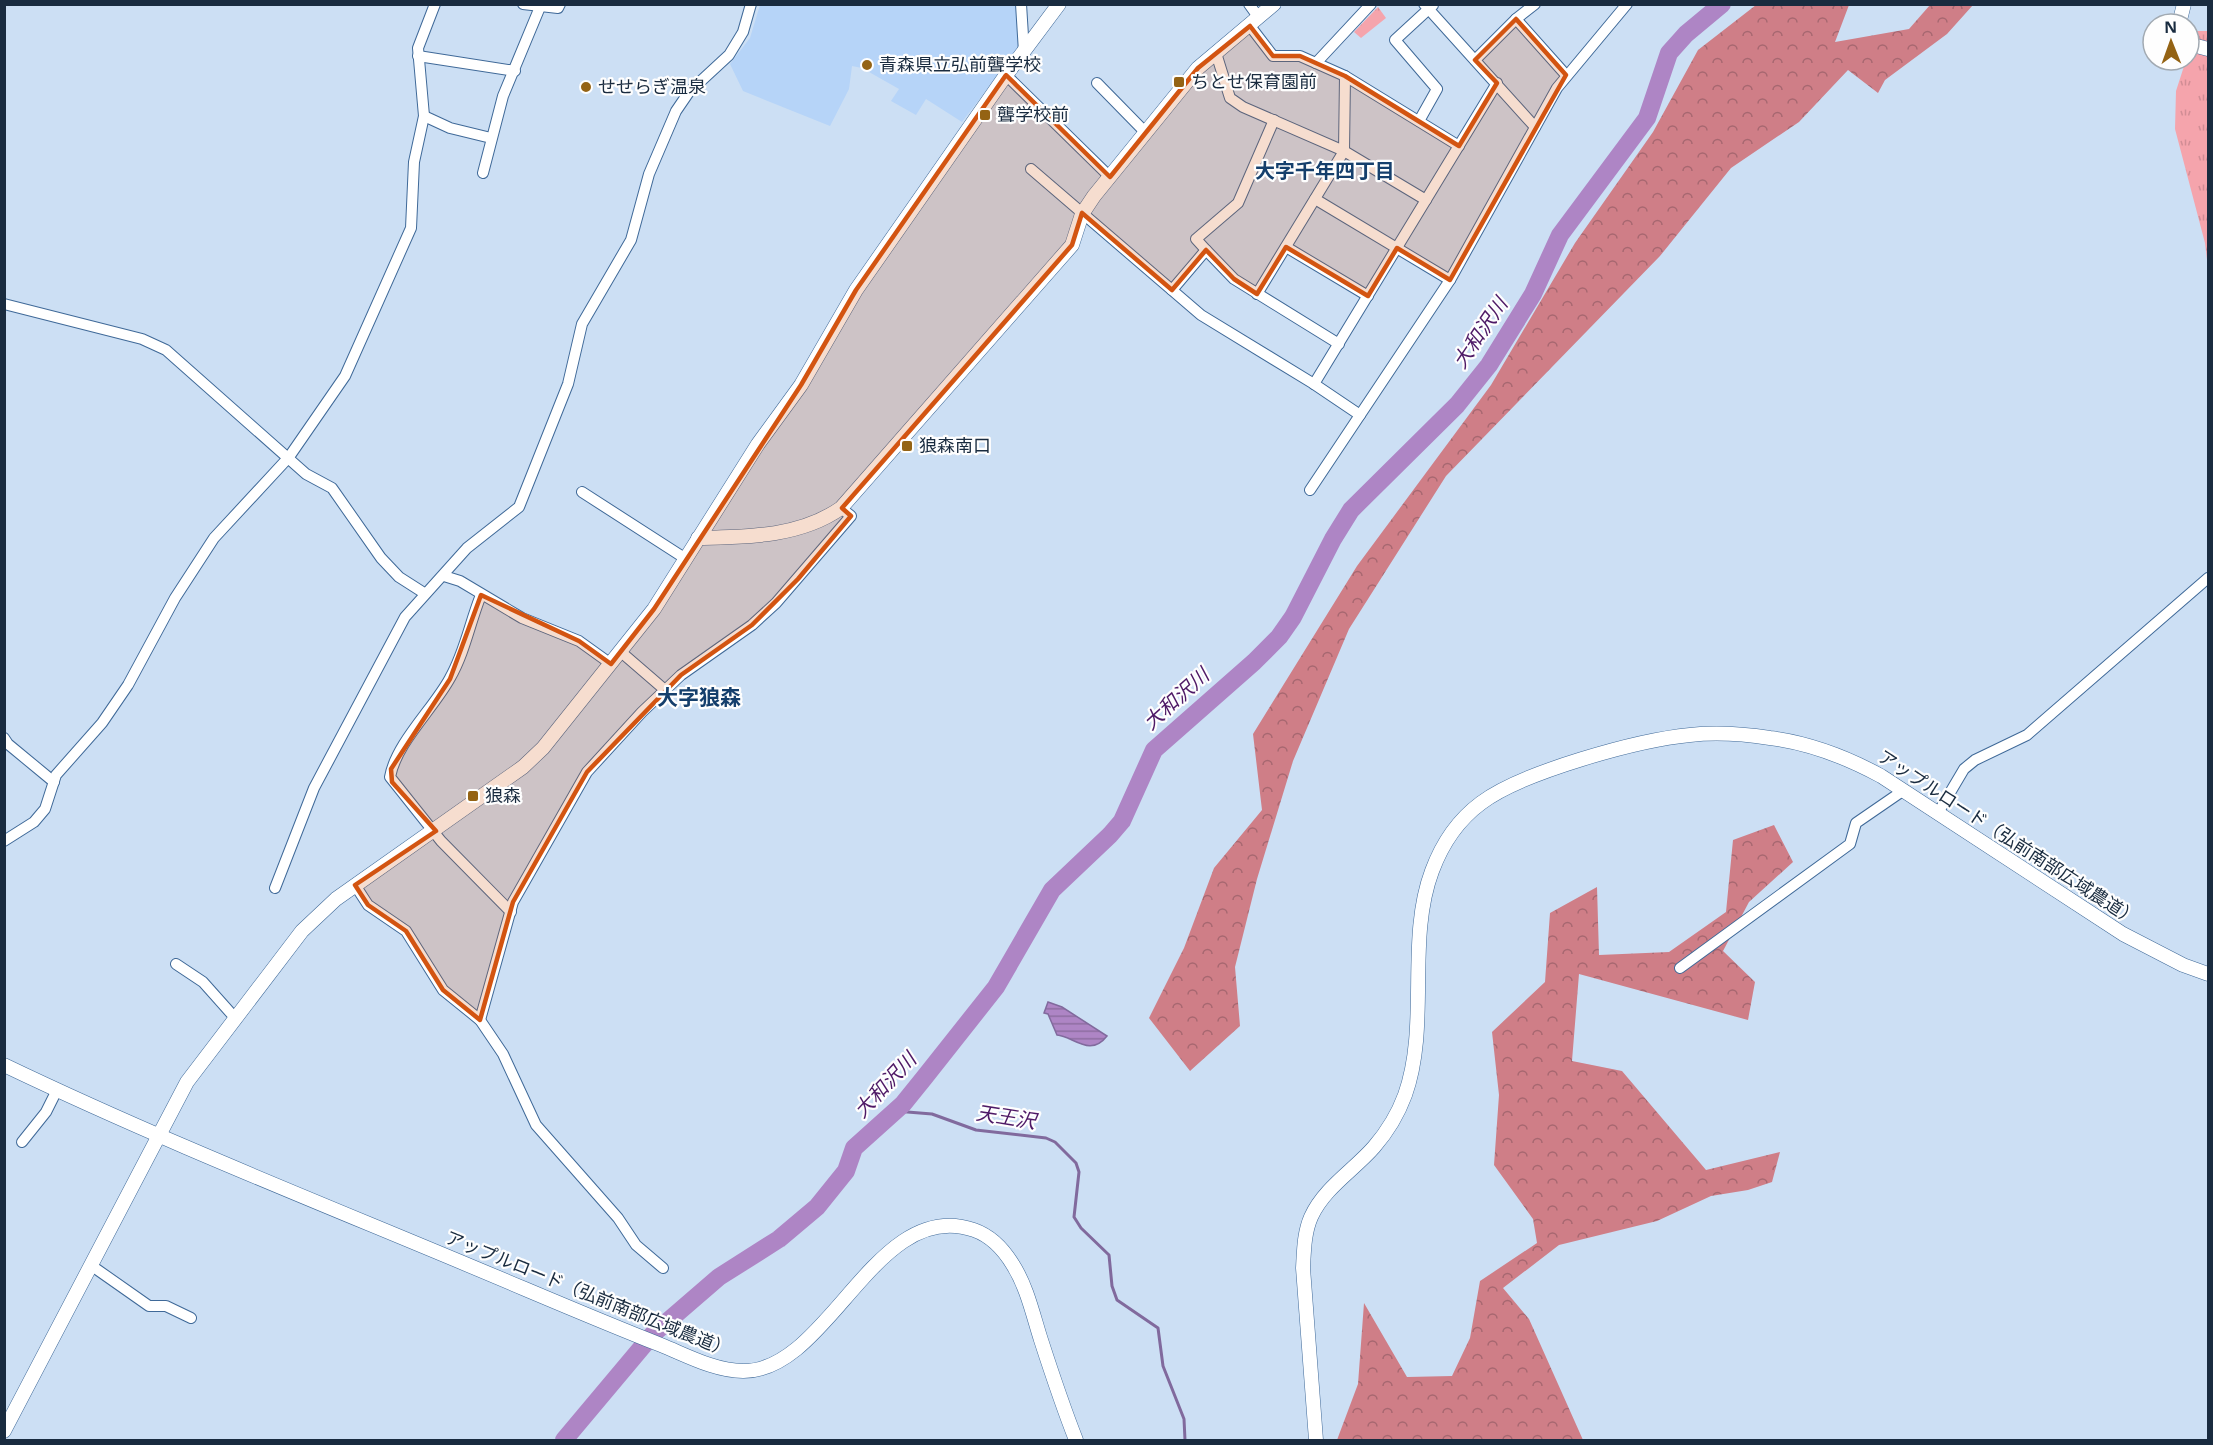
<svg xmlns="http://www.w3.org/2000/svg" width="2213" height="1445" font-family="'Noto Sans','Noto Sans JP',sans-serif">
<defs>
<pattern id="forest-crowns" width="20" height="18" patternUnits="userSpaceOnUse" patternTransform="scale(1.5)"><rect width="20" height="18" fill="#cf7e87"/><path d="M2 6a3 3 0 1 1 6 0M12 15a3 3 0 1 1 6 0" fill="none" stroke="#a76770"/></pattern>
<pattern id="park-tufts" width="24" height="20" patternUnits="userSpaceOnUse" patternTransform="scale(1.5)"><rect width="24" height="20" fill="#f5a4ac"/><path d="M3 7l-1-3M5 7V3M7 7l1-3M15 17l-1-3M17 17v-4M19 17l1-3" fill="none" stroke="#d18d95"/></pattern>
<pattern id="water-rules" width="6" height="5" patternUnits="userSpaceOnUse" patternTransform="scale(1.5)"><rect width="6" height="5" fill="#ae85c5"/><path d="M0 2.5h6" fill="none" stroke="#8d6da1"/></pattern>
</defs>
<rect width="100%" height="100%" fill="#ccdff4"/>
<path fill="#b6d4f8" d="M760,5H1020L1022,43L962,122L926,99L916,115L891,101L899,89L862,68L852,66L849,89L830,126L743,91L730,64L750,38Z"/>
<g fill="url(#forest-crowns)">
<path d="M1756,5H1849L1835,42L1909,29L1930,5H1973L1947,34L1885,80L1878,93L1848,70L1799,122L1731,168L1660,256L1446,476L1349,629L1293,761L1257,879L1235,967L1240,1026L1190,1071L1149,1018L1184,948L1214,868L1262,810L1253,734L1357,566L1491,385L1575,243L1653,132L1698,50Z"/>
<path d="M1774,825L1793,862L1749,902L1723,951L1755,982L1748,1020L1579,974L1572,1061L1622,1071L1706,1170L1780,1152L1772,1182L1748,1190L1711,1196L1657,1221L1559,1245L1503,1288L1529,1319L1583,1440H1337L1358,1384L1364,1303L1407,1377L1452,1376L1470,1338L1480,1281L1537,1243L1533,1219L1494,1165L1499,1095L1492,1032L1545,982L1550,913L1597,887L1599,955L1669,952L1726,912L1733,840Z"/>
</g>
<g fill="url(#park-tufts)">
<path d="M1378,7L1386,18L1361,38L1354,32Z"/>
<path d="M2195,31H2208V268L2205,243L2175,129L2176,91L2186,60H2189Z"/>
</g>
<path fill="url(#water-rules)" stroke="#816a9d" stroke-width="1.5" d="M1048,1002L1062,1007L1107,1036C1090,1058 1073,1036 1057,1035L1048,1014L1044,1013Z"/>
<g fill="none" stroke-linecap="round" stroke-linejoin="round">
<path stroke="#816a9d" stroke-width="3" d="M895,1111L932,1114L976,1130L1046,1138L1055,1142L1076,1163L1079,1172L1074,1217L1081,1228L1109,1255L1112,1286L1117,1300L1158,1328L1163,1366L1184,1419L1185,1440"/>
<path stroke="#ae85c5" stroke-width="18" d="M564,1440L653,1334L719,1277L779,1239L817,1207L846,1171L854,1148L903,1104L924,1078L996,987L1052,890L1110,835L1122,821L1154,750L1254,662L1279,637L1293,617L1333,539L1351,510L1457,405L1489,365L1533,294L1560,235L1647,118L1669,53L1686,34L1722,4"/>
<g stroke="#3f6998" stroke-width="12">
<g id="minor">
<path d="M523,4L558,8L560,4"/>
<path d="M1021,4L1024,52"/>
<path d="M1249,4L1259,18"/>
<path d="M1424,4L1535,127"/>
<path d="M1516,19L1566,75"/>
<path d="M1250,26L1273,56H1300L1345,76L1459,146"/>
<path d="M1216,53L1230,98L1243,107L1344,151L1426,200"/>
<path d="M418,56L515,71"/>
<path d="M1475,60L1516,19L1535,4"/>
<path d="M1316,63L1371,4"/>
<path d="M1006,75L1110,177"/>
<path d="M1097,83L1146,133"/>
<path d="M424,116L450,128L491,138"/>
<path d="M1419,121L1437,89L1395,40L1433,5"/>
<path d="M1031,169L1201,315L1314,384L1360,415"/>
<path d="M483,173L503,96L540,7"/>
<path d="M1315,199L1450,280"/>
<path d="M1286,247L1368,296"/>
<path d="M1206,250L1196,239L1238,203L1274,120"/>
<path d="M1172,290L1206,250L1234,279L1339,344"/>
<path d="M1257,294L1344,151L1345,76"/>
<path d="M4,304L142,339L166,350L306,474L332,488L381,558L399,577L424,593"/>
<path d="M1314,384L1497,83"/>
<path d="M1310,490L1450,280L1557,88L1627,4"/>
<path d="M582,492L686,559"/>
<path d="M444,576L460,581L522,618L579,641L611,664"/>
<path d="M481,595C470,622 465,652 450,678C434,708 396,743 390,777L441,841L511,912"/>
<path d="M621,652L665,690"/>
<path d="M4,738L8,744L54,782"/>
<path d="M1938,813L1964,769L1975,760L2027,735L2208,578"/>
<path d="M4,841L34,822L45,809L56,775L102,723L128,685L175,598L214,538L289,457L345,376L411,228L414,162L424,116L418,48L435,4"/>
<path d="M355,885L368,905L406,931L443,990L480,1020L503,1054L536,1125L618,1218L636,1245L663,1268"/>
<path d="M275,888L314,788L405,617L467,548L519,507L568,384L582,324L631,240L649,174L676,111L689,92L729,55L743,32L751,4"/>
<path d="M176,964L203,982L236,1019"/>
<path d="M1680,968L1850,844L1856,823L1904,790"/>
<path d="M480,1020L513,902L587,772L642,712L681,675L752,625L776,603L851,516L841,508"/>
<path d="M22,1142L46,1112L57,1090"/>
<path d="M92,1266L149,1306H166L191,1318"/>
</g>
</g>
<g stroke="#3f6998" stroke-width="15">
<g id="tertiary">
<path d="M2179,24L2184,4"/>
<path d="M2189,44L2208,49"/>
<path d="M698,538C747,537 800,537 841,508L1072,245L1082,214L1094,196L1198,68L1274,4"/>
<path d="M4,1065C175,1147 351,1215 525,1289C570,1308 615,1327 661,1345C686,1355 715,1371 743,1371C829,1372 876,1196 974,1230C991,1236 1004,1250 1013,1265C1027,1287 1033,1315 1041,1340C1052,1374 1063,1407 1076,1440"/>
<path d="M4,1431L187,1082L302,931L336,899L523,767L543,748L654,609L758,444L801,385L856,290L1006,75L1059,4"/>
<path d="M1316,1440L1303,1268C1304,1251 1304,1233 1311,1217C1324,1188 1354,1170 1374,1147C1387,1132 1398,1114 1405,1095C1430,1025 1406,940 1432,871C1442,844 1458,820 1481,803C1522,772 1638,740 1690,735C1716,732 1744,734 1770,738C1809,743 1846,757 1881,776L2123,934L2183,965L2208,974"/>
</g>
</g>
<use href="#minor" stroke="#fff" stroke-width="10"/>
<use href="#tertiary" stroke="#fff" stroke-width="14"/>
</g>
<path fill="#d35411" fill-opacity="0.2" stroke="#d35411" stroke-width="4.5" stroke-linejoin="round" d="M1516,19L1566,75L1450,280L1397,248L1368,296L1286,247L1257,294L1234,279L1206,250L1172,290L1082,213L1072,245L842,508L851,516L798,579L752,625L681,675L587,772L513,902L480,1020L443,990L406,931L368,905L355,885L436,831L392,782L391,769L450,679L481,595L579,641L611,664L654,609L801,385L856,290L1006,75L1110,177L1198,68L1250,26L1273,56H1300L1345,76L1459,146L1497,83L1475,60Z"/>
<g fill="#946314" stroke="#fefefe" stroke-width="2">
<circle cx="867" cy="65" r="6"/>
<rect x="1173" y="76" width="12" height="12" rx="3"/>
<circle cx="586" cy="87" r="6"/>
<rect x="979" y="109" width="12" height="12" rx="3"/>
<rect x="901" y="440" width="12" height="12" rx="3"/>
<rect x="467" y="790" width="12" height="12" rx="3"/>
</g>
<g text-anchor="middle" stroke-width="4.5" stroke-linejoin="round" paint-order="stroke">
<g font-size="18" fill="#192b3f" stroke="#fefefe" text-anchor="start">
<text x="879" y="71">青森県立弘前聾学校</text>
<text x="1191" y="88">ちとせ保育園前</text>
<text x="598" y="93">せせらぎ温泉</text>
<text x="997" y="121">聾学校前</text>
<text x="919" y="452">狼森南口</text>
<text x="485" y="802">狼森</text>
</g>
<g font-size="18" fill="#192b3f" stroke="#fefefe">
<text transform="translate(2008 838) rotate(33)" y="6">アップルロード（弘前南部広域農道）</text>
<text transform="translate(588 1294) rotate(22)" y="6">アップルロード（弘前南部広域農道）</text>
</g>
<g font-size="20" font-weight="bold" fill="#153f6c" stroke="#fefefe">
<text x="1325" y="178">大字千年四丁目</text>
</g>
<g font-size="20" font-style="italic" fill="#4e1966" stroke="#fefefe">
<text transform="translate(1480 333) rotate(-56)" y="7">大和沢川</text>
<text transform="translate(1176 699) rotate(-42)" y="7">大和沢川</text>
<text transform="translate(885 1085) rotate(-47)" y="7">大和沢川</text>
<text transform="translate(1006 1117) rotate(9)" y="7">天王沢</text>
</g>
<g font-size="21" font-weight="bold" fill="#153f6c" stroke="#fefefe">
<text x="699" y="705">大字狼森</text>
</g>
</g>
<rect width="2213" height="1445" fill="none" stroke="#192b3f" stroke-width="12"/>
<g transform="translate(2171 42) rotate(359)"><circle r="28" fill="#fefefe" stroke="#a2aab2" stroke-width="1.5"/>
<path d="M0-4.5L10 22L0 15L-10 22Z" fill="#946314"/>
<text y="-9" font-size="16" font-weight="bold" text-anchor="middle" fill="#192b3f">N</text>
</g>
</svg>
